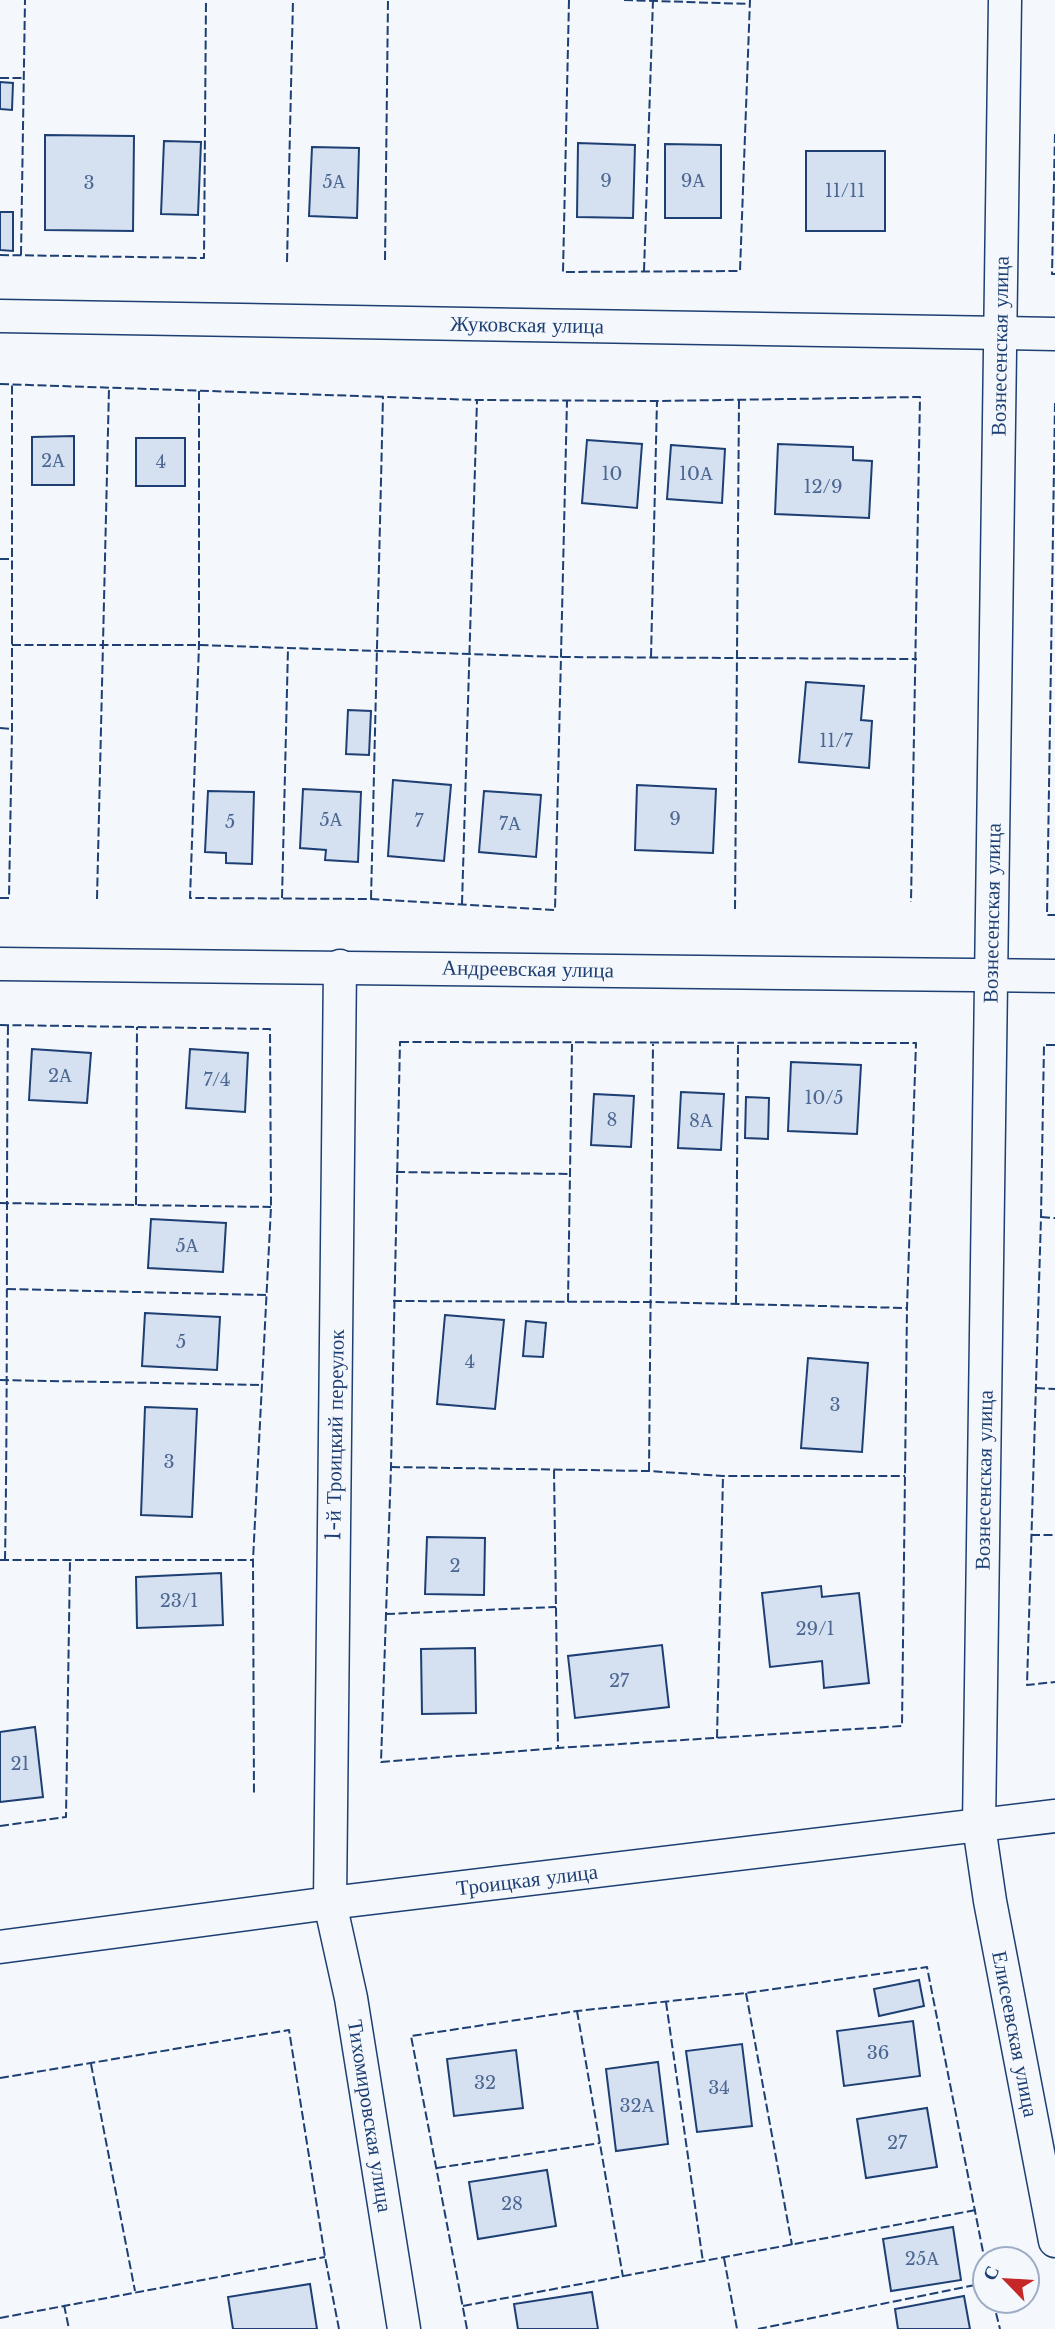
<svg xmlns="http://www.w3.org/2000/svg" width="1055" height="2329" font-family="'Libre Baskerville',serif">
<rect width="100%" height="100%" fill="#f4f7fb"/>
<g fill="#d5e0f0" stroke="#1d3f73" stroke-width="2">
<path d="M0,82L13,83L12,110L0,109Z"/>
<path d="M45,135L134,136L133,231L45,230Z"/>
<path d="M164,141L201,142L198,215L161,214Z"/>
<path d="M578,143L635,145L633,218L577,217Z"/>
<path d="M665,144L721,145V218H665Z"/>
<path d="M312,147L359,148L357,218L309,216Z"/>
<rect x="806" y="151" width="79" height="80"/>
<path d="M0,212H13V251L0,250Z"/>
<path d="M74,436V485H32V437Z"/>
<rect x="136" y="438" width="49" height="48"/>
<path d="M587,440L642,444L637,508L582,503Z"/>
<path d="M778,444L853,447V460L872,461L869,518L775,514Z"/>
<path d="M671,445L725,449L722,503L667,499Z"/>
<path d="M806,682L864,686L861,720L872,721L869,768L799,762Z"/>
<path d="M348,710L371,711L369,755L346,754Z"/>
<path d="M393,780L451,785L444,861L388,856Z"/>
<path d="M637,785L716,789L713,853L635,850Z"/>
<path d="M303,789L361,792L358,862L325,860L326,850L300,848Z"/>
<path d="M208,791L254,792L252,864L226,863V853L205,852Z"/>
<path d="M484,791L541,795L536,857L479,852Z"/>
<path d="M32,1049L91,1053L87,1103L29,1100Z"/>
<path d="M190,1049L248,1053L245,1112L186,1108Z"/>
<path d="M791,1062L861,1065L857,1134L788,1131Z"/>
<path d="M681,1092L724,1094L721,1150L678,1148Z"/>
<path d="M594,1094L634,1096L631,1147L591,1145Z"/>
<path d="M746,1097L769,1098L768,1139L745,1138Z"/>
<path d="M151,1219L226,1223L223,1272L148,1268Z"/>
<path d="M145,1313L220,1317L217,1370L142,1366Z"/>
<path d="M445,1315L504,1320L495,1409L437,1404Z"/>
<path d="M526,1321L546,1323L543,1357L523,1356Z"/>
<path d="M808,1358L868,1363L862,1452L801,1448Z"/>
<path d="M145,1407L197,1409L192,1517L141,1515Z"/>
<path d="M427,1537L485,1538L484,1595L425,1594Z"/>
<path d="M221,1573L223,1625L137,1628L136,1577Z"/>
<path d="M821,1586L822,1597L859,1593L869,1683L824,1688L822,1661L770,1667L762,1593Z"/>
<path d="M662,1645L669,1707L575,1718L568,1656Z"/>
<path d="M475,1648L476,1713L422,1714L421,1649Z"/>
<path d="M35,1727L43,1797L0,1802V1732Z"/>
<path d="M919,1980L924,2006L879,2016L874,1989Z"/>
<path d="M913,2021L920,2076L844,2086L837,2031Z"/>
<path d="M742,2044L752,2126L697,2132L686,2051Z"/>
<path d="M516,2050L523,2108L454,2116L447,2059Z"/>
<path d="M658,2062L668,2144L616,2151L606,2069Z"/>
<path d="M927,2108L937,2167L866,2178L857,2119Z"/>
<path d="M547,2170L556,2226L478,2239L469,2182Z"/>
<path d="M953,2227L961,2280L891,2291L883,2239Z"/>
<path d="M310,2284L317,2329H233L228,2297Z"/>
<path d="M592,2292L598,2329H518L514,2304Z"/>
<path d="M964,2296L970,2329H898L895,2309Z"/>
</g>
<g fill="none" stroke-linecap="round" stroke-linejoin="round">
<g stroke="#1d3f73" stroke-width="35">
<g id="street">
<path d="M1005,0L979,1826L990,1901L1055,2241"/>
<path d="M0,316L1055,334"/>
<path d="M0,964L1055,976"/>
<path d="M340,966L330,1903L351,1998L404,2329"/>
<path d="M0,1947L330,1903L1055,1816"/>
</g>
</g>
<use href="#street" stroke="#f4f7fb" stroke-width="32"/>
<g stroke="#1d3f73" stroke-width="2" stroke-dasharray="9 3.5" stroke-linecap="butt">
<path d="M569,0L563,272L740,271L750,0"/>
<path d="M624,0L750,4"/>
<path d="M0,78H24"/>
<path d="M1055,134L1052,274H1055"/>
<path d="M0,255L204,258L206,0"/>
<path d="M21,255L25,0"/>
<path d="M385,260L388,0"/>
<path d="M287,262L293,0"/>
<path d="M644,271L653,0"/>
<path d="M0,384L477,400L657,401L920,397L911,902"/>
<path d="M199,391V645L190,898L371,899L555,910L567,401"/>
<path d="M1055,403L1047,915H1055"/>
<path d="M0,559H12"/>
<path d="M12,645H199L559,657L917,659"/>
<path d="M651,657L657,401"/>
<path d="M0,728L12,729"/>
<path d="M0,898H9L12,729V384"/>
<path d="M282,898L288,648"/>
<path d="M97,899L109,388"/>
<path d="M371,899L383,397"/>
<path d="M462,904L477,400"/>
<path d="M735,909L739,400"/>
<path d="M0,1025L270,1029L271,1207L253,1560L254,1796"/>
<path d="M400,1042L916,1043L907,1308L902,1726L558,1748L381,1762L391,1467Z"/>
<path d="M1055,1045H1044L1041,1217L1027,1685L1055,1682"/>
<path d="M396,1172L570,1174"/>
<path d="M0,1203L271,1207"/>
<path d="M136,1205L137,1027"/>
<path d="M1041,1217L1055,1218"/>
<path d="M7,1289L266,1295"/>
<path d="M393,1301L651,1302L907,1308"/>
<path d="M568,1302L572,1044"/>
<path d="M736,1304L738,1044"/>
<path d="M0,1380L261,1385"/>
<path d="M1036,1388L1055,1389"/>
<path d="M391,1467L649,1471L723,1476H905"/>
<path d="M554,1470L558,1748"/>
<path d="M649,1471L653,1044"/>
<path d="M1031,1535H1055"/>
<path d="M0,1560H253"/>
<path d="M5,1560C8,1382 6,1203 8,1025"/>
<path d="M386,1614L556,1607"/>
<path d="M717,1738L723,1476"/>
<path d="M0,1826L66,1817L70,1561"/>
<path d="M746,1993L792,2245"/>
<path d="M666,2002L703,2262"/>
<path d="M577,2011L623,2277"/>
<path d="M91,2064L135,2291"/>
<path d="M0,2078L289,2030L325,2257L339,2329"/>
<path d="M437,2168L600,2143"/>
<path d="M724,2258L737,2329"/>
<path d="M993,2301L1000,2329"/>
<path d="M64,2305L69,2329"/>
<path d="M463,2306L976,2210"/>
<path d="M0,2318L325,2257"/>
<path d="M467,2329L411,2036L577,2011L746,1993L927,1967L985,2262"/>
<path d="M758,2329L985,2283"/>
</g>
</g>
<g text-anchor="middle" stroke-width="5" stroke-linejoin="round" paint-order="stroke">
<g font-size="18" fill="#4b6792">
<text x="606" y="187">9</text>
<text x="693" y="187">9А</text>
<text x="334" y="188">5А</text>
<text x="89" y="189">3</text>
<text x="845" y="197">11/11</text>
<text x="53" y="467">2А</text>
<text x="161" y="468">4</text>
<text x="612" y="480">10</text>
<text x="696" y="480">10А</text>
<text x="823" y="493">12/9</text>
<text x="836" y="747">11/7</text>
<text x="675" y="825">9</text>
<text x="331" y="826">5А</text>
<text x="419" y="827">7</text>
<text x="230" y="828">5</text>
<text x="510" y="830">7А</text>
<text x="60" y="1082">2А</text>
<text x="217" y="1086">7/4</text>
<text x="824" y="1104">10/5</text>
<text x="612" y="1126">8</text>
<text x="701" y="1127">8А</text>
<text x="187" y="1252">5А</text>
<text x="181" y="1348">5</text>
<text x="470" y="1368">4</text>
<text x="835" y="1411">3</text>
<text x="169" y="1468">3</text>
<text x="455" y="1572">2</text>
<text x="179" y="1607">23/1</text>
<text x="815" y="1635">29/1</text>
<text x="619" y="1687">27</text>
<text x="20" y="1770">21</text>
<text x="878" y="2059">36</text>
<text x="485" y="2089">32</text>
<text x="719" y="2094">34</text>
<text x="637" y="2112">32А</text>
<text x="897" y="2149">27</text>
<text x="512" y="2210">28</text>
<text x="922" y="2265">25А</text>
</g>
<g font-size="21" fill="#1d3f73" stroke="#f4f7fb">
<text transform="translate(527 325) rotate(1)" y="7">Жуковская улица</text>
<text transform="translate(1000 346) rotate(-89)" y="7">Вознесенская улица</text>
<text transform="translate(992 913) rotate(-89)" y="7">Вознесенская улица</text>
<text transform="translate(528 969) rotate(1)" y="7">Андреевская улица</text>
<text transform="translate(335 1435) rotate(-89)" y="7">1-й Троицкий переулок</text>
<text transform="translate(984 1480) rotate(-89)" y="7">Вознесенская улица</text>
<text transform="translate(527 1880) rotate(-7)" y="7">Троицкая улица</text>
<text transform="translate(1015 2034) rotate(79)" y="7">Елисеевская улица</text>
<text transform="translate(370 2116) rotate(81)" y="7">Тихомировская улица</text>
</g>
</g>
<g transform="translate(1006 2280) rotate(295)"><circle r="33" fill="#f4f7fb" stroke="#9eadc5" stroke-width="2"/>
<path d="M0-5L12 26L0 18L-12 26Z" fill="#c62828"/>
<text y="-10" font-size="19" font-weight="bold" text-anchor="middle" fill="#1d3f73">С</text>
</g>
</svg>
